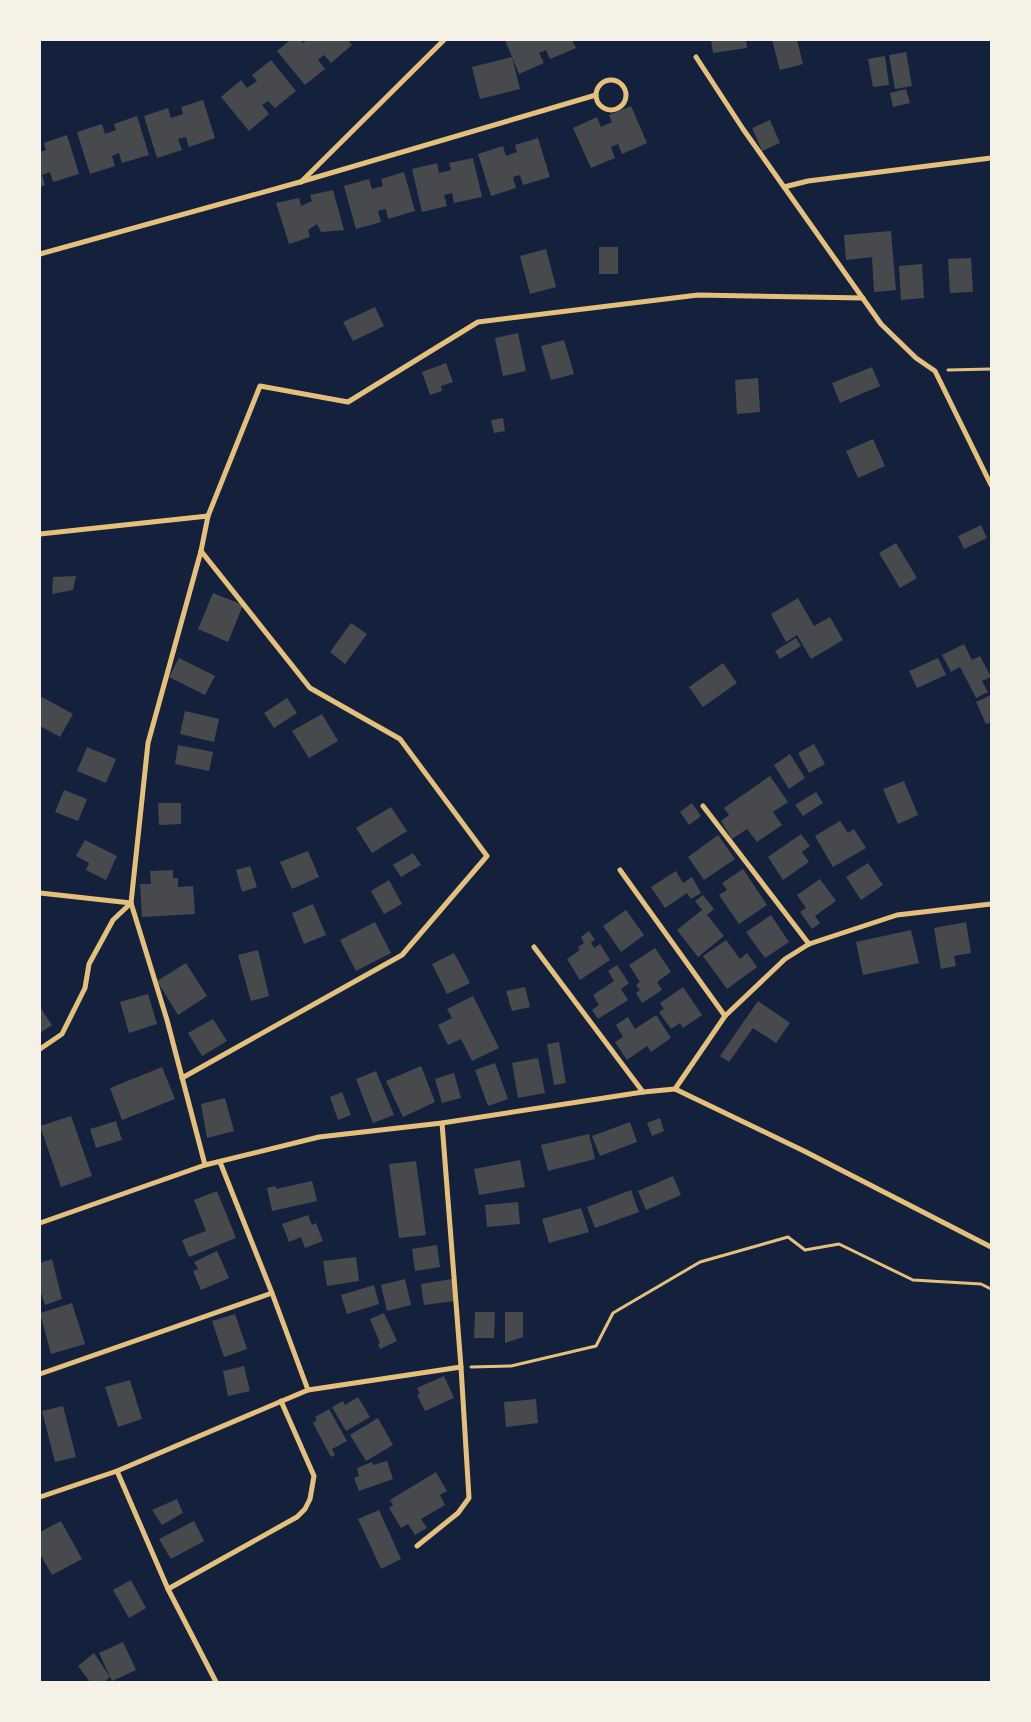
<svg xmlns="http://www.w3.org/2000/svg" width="1031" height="1722" font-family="'Source Sans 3',sans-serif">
<rect width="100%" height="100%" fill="#14213d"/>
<g fill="#48494c">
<path d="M290,40H301L303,43L307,40H348L352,45L331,63L324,55L318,60L325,69L305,85L277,51Z"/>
<path d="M505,40H572L576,48L550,59L546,50L539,53L544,63L519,74Z"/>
<path d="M711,40H746L747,48L713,53Z"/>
<path d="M772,40H797L803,64L780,70Z"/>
<path d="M906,52L912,86L895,89L889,55Z"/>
<path d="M885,56L889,85L873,87L868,59Z"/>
<path d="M512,57L520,89L480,99L472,67Z"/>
<path d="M271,60L296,91L275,108L268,101L262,105L269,114L249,131L221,97L241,80L247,88L257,81L252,75Z"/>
<path d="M906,89L910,103L893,107L890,93Z"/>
<path d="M203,100L215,138L189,147L186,137L178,139L182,150L157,158L144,116L168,108L171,118L183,114L181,107Z"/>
<path d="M631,106L647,143L622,154L618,144L611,147L615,158L591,168L573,128L597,117L601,127L612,122L609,115Z"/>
<path d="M137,116L149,155L122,163L119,153L112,156L115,166L90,174L77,132L102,124L105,134L116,130L114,124Z"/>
<path d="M770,120L780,143L762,151L752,128Z"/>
<path d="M67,135L79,174L53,182L50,172L42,175L45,185L40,187V152L46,150L44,143Z"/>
<path d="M538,138L550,177L523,185L520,175L513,177L516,188L491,196L478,154L503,146L506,156L517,152L515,145Z"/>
<path d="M473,158L482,197L454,203L452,193L444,195L447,206L422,212L412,169L437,163L439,173L451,170L449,163Z"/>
<path d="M404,172L415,211L388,219L386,209L378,211L381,222L356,229L344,186L369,179L372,189L383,186L381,179Z"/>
<path d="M333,190L344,230L321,232L317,224L308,230L310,237L289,244L276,203L299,198L301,206L312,201L310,195Z"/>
<path d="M891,231L896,290L874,292L872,257L846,260L844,235Z"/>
<rect x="599" y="247" width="19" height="27"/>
<path d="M546,249L556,287L530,294L520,256Z"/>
<path d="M971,258L973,292L950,293L948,259Z"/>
<path d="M922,264L924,298L901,300L899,266Z"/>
<path d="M375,307L384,326L353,341L343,322Z"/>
<path d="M518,333L526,371L503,376L495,338Z"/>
<path d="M564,340L574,374L551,380L541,346Z"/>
<path d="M446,363L453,382L441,386L442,391L430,395L422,372Z"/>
<path d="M872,367L880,386L840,403L832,383Z"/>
<path d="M758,378L760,412L737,414L735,380Z"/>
<path d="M503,418L505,431L494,433L491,420Z"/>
<path d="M873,439L885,466L858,478L846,451Z"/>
<path d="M981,525L987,538L964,549L958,536Z"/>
<path d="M896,543L917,578L900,588L879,553Z"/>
<path d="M76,576L73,590L52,594L53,577Z"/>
<path d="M213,593L243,605L228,642L198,629Z"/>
<path d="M798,598L814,626L830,617L843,640L811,659L797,635L786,642L771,614Z"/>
<path d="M351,623L367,634L345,664L330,652Z"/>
<path d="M796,638L801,646L780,659L775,651Z"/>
<path d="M964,644L972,660L980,656L991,677L982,681L988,692L976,698L960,667L951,672L942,655Z"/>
<path d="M179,658L215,676L205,695L169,677Z"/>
<path d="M938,658L946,675L917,688L909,671Z"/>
<path d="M723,663L737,683L703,707L689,687Z"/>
<path d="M991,695V722L986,724L976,702Z"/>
<path d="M42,697L73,714L60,737L40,726V700Z"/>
<path d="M287,698L297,713L274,728L264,713Z"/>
<path d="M185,711L219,719L214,742L180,734Z"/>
<path d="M322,714L338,741L309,758L292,731Z"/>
<path d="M814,744L825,764L809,773L798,753Z"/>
<path d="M178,745L213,752L209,771L175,764Z"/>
<path d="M87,747L116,759L106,783L77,771Z"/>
<path d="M790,754L805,778L789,789L774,765Z"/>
<path d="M770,776L788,802L773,812L782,825L757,842L747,829L732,839L721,821L729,815L724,808Z"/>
<path d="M904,781L918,815L898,824L883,789Z"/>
<path d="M64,790L87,799L78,821L55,812Z"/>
<path d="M816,792L823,803L803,816L795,805Z"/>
<path d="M158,803H181V824L159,825Z"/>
<path d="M692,803L701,816L689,825L680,812Z"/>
<path d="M391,807L407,831L372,853L356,828Z"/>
<path d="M840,821L848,833L854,829L866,848L833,867L815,836Z"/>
<path d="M801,834L810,846L802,852L809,862L783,880L768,857Z"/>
<path d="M718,835L735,859L704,880L688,857Z"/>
<path d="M85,840L117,856L106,880L86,870L89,863L76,856Z"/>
<path d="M308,851L319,877L292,889L280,862Z"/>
<path d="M413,853L421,865L401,877L393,865Z"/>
<path d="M868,863L883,885L861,900L846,877Z"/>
<path d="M250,866L257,887L242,892L236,870Z"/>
<path d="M743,869L767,905L739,924L719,895L727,890L722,883Z"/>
<path d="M173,870V878H178V887L193,886L195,914L142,917L140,884H151L150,871Z"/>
<path d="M676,871L683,883L692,877L701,893L691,899L687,893L665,908L651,887Z"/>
<path d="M820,879L836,901L815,916L820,923L812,929L800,912L806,908L797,895Z"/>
<path d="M389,880L402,904L384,914L371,891Z"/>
<path d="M703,895L714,909L707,915L724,936L698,957L677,930L702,910L695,901Z"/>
<path d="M313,904L326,935L304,944L292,913Z"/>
<path d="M626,910L644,935L621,952L603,926Z"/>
<path d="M771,915L789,942L765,958L746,932Z"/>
<path d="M375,922L391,953L356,971L340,940Z"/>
<path d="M966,922L971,953L954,956L956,966L941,969L934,928Z"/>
<path d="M911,930L919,963L863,975L856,942Z"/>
<path d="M589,931L595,940L591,942L594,948L600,944L610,960L580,980L567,959L580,950L578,947L584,943L581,937Z"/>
<path d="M726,940L740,959L747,953L757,967L727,989L703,956Z"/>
<path d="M655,948L671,972L657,982L662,990L642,1003L636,993L640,990L636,985L640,982L629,965Z"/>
<path d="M258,950L269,996L251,1001L238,955Z"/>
<path d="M454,953L470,983L447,994L432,964Z"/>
<path d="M186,963L207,996L178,1015L157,981Z"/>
<path d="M617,965L629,983L621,989L628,1000L598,1019L592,1010L599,1005L593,995L614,981L608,971Z"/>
<path d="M525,987L530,1007L512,1011L506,991Z"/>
<path d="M683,987L702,1015L683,1028L680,1023L671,1029L659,1012L664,1009L660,1003Z"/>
<path d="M148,994L157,1024L129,1033L120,1002Z"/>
<path d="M473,996L499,1048L472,1061L461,1039L448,1045L438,1025L452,1018L447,1009Z"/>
<path d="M758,1001L790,1023L776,1043L753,1028L729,1062L720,1056Z"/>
<path d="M40,1007L52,1025L40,1033Z"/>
<path d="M656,1015L671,1038L651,1052L647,1046L627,1060L615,1042L623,1037L616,1025L628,1017L635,1029Z"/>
<path d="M213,1019L227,1041L202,1056L188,1033Z"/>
<path d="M559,1042L566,1083L554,1085L547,1044Z"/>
<path d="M538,1058L545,1093L518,1098L512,1063Z"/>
<path d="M495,1063L508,1099L488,1106L475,1070Z"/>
<path d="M421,1066L435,1102L403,1117L386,1081Z"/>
<path d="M162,1067L175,1099L122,1120L110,1088Z"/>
<path d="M376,1071L394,1115L373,1123L356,1079Z"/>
<path d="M454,1073L461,1098L442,1103L435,1079Z"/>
<path d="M342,1092L351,1115L338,1120L330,1097Z"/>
<path d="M225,1098L234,1131L207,1138L201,1104Z"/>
<path d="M71,1116L92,1176L61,1187L40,1126Z"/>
<path d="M660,1118L664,1131L652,1136L647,1123Z"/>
<path d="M116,1121L122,1140L96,1148L90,1129Z"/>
<path d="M630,1122L637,1142L600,1156L592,1136Z"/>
<path d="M589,1134L595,1159L548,1171L541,1145Z"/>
<path d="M520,1160L525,1187L479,1195L474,1169Z"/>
<path d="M416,1161L426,1235L399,1238L389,1164Z"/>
<path d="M673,1176L681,1195L646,1210L638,1191Z"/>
<path d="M312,1181L317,1201L272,1211L267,1188L276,1186V1189Z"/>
<path d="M631,1190L639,1212L595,1228L587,1207Z"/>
<path d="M217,1191L236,1238L189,1257L182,1240L206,1231L194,1200Z"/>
<path d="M518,1202L520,1224L487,1227L485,1205Z"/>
<path d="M581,1208L589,1232L549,1243L542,1219Z"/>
<path d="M308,1215L312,1225L316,1223L323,1241L305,1248L301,1237L289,1242L282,1224Z"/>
<path d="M437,1245L440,1267L415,1271L412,1249Z"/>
<path d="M217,1251L229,1278L201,1290L193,1271L198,1269L194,1262Z"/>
<path d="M356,1257L359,1281L327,1286L323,1261Z"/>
<path d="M52,1259L62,1299L45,1305L40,1290V1263Z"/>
<path d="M405,1279L411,1305L387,1311L381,1285Z"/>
<path d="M452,1279L455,1301L424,1305L421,1284Z"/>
<path d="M374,1285L379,1304L347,1314L341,1295Z"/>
<path d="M72,1303L85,1344L51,1354L40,1313Z"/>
<path d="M475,1312H495L494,1338H474Z"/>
<path d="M505,1312H523V1337L505,1343Z"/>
<path d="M384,1313L397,1341L380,1349L378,1344L380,1343L370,1319Z"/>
<path d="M235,1314L247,1349L224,1357L212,1321Z"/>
<path d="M244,1366L250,1391L228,1396L223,1371Z"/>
<path d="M444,1376L454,1398L425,1411L417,1395L420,1394L417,1388Z"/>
<path d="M130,1380L142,1419L118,1427L105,1387Z"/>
<path d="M358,1397L370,1417L346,1431L332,1407L343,1401L345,1405Z"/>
<path d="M536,1399L538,1423L506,1427L504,1402Z"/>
<path d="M63,1406L76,1457L55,1462L42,1411Z"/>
<path d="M329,1409L347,1441L332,1449L335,1455L331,1457L313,1423L317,1420L315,1417Z"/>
<path d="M378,1418L393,1445L366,1461L350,1435Z"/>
<path d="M387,1461L393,1479L359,1491L354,1478L359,1476L357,1468L372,1462L373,1465Z"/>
<path d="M436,1472L447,1491L440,1495L445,1505L421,1519L427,1528L415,1535L408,1524L401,1528L389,1508L393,1505L390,1500Z"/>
<path d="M177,1499L183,1513L162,1525L152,1510Z"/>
<path d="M379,1510L401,1559L381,1569L358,1519Z"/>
<path d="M61,1521L82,1559L52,1575L40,1554V1532Z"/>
<path d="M194,1521L204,1541L171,1559L159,1539Z"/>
<path d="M131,1580L146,1608L129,1618L113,1590Z"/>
<path d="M123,1642L136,1670L112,1681L99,1653Z"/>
<path d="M94,1653L110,1677L104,1682H90L78,1666Z"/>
</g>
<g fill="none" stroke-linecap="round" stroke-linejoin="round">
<g stroke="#e5c07b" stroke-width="3">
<path d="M948,370L991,369"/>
<path d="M471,1367L511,1366L596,1346L613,1313L700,1262L788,1237L805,1250L839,1244L913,1280L981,1284L991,1289"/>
</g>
<g stroke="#e5c07b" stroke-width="5">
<path d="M696,57L743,129L881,324L916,358L935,371L991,485"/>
<circle cx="611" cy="95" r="15"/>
<path d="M301,182L444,40"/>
<path d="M784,187L808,181L991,158"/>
<path d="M40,254L300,182L596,95"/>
<path d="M40,534L208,516"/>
<path d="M703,806L809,944"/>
<path d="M620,870L725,1016"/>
<path d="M40,893L131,903"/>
<path d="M534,947L643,1092"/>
<path d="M40,1049L62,1034L85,988L89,964L113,920L131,903"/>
<path d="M182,1078L402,955L487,856L400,739L310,688L201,551"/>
<path d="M675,1089L804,1151L991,1247"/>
<path d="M220,1162L272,1293L308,1390"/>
<path d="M205,1165L167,1020L131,903L148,743L201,551L208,516L260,386L348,402L478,322L698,295L863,298"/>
<path d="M40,1223L205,1165L319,1137L442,1123L643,1092L675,1089L725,1016L785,959L809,944L897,915L991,904"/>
<path d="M40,1374L272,1293"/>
<path d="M117,1471L168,1589L216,1682"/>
<path d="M40,1497L117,1471L308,1390L461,1367"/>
<path d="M417,1546L458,1513L469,1498L461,1367L442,1123"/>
<path d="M168,1589L297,1517L305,1509L310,1499L314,1476L281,1401"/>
</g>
</g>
<rect width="1031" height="1722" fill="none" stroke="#f6f1e7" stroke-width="82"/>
</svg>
